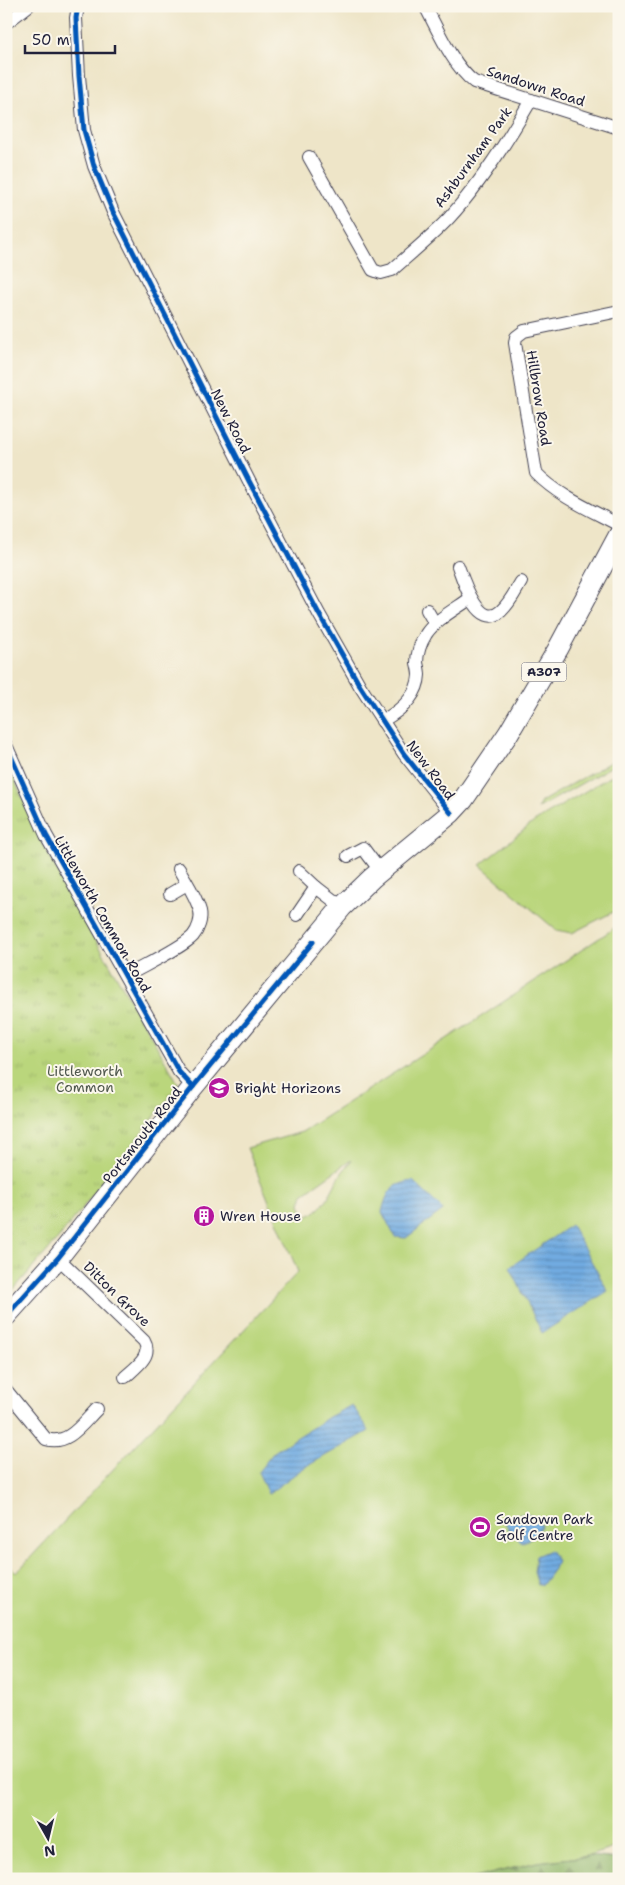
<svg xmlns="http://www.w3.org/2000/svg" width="625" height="1885" font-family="'Shantell Sans',sans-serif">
<defs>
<pattern id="forest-firs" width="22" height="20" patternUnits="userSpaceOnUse" patternTransform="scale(1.25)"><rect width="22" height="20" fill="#93b76c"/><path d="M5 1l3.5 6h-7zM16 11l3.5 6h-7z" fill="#78945a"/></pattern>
<pattern id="park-tufts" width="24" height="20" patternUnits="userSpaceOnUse" patternTransform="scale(1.25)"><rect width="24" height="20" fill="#bad67c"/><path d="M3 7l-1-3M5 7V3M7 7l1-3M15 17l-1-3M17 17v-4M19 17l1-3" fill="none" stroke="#a0b76c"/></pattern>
<pattern id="water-rules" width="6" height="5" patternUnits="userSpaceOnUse" patternTransform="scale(1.25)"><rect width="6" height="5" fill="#71abe1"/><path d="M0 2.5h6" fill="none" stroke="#5c8bb8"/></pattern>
</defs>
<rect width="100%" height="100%" fill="#fbf7ec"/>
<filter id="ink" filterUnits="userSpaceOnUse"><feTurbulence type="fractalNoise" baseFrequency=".02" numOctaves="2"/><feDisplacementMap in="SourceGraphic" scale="10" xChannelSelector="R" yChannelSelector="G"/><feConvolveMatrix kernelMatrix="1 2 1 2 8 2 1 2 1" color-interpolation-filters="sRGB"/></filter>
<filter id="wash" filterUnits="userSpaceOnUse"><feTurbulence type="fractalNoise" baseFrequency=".0096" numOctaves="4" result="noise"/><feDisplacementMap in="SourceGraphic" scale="20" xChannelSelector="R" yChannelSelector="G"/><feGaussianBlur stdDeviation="1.12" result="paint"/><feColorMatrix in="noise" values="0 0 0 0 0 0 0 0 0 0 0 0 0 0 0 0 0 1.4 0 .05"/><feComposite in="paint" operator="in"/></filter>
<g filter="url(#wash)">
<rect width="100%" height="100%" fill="#eee5c8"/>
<g fill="#bad67c" stroke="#6e7c5c" fill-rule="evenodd">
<path d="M619,757V762L537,809L541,802Z"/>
<path d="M619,771V909L572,933L556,930L480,865L534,822Z"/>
<path d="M619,925V1846L589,1856L537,1862L470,1879H6V1562L16,1573L298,1272L247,1148L302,1132L473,1022ZM351,1160C349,1165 343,1170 340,1176C328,1196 327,1206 305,1218L300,1204L303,1194Z"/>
</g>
<path fill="url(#forest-firs)" stroke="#5a6c54" d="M589,1856L619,1859V1879H470L537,1862Z"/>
<path fill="url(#park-tufts)" stroke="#6e7c5c" d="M6,761L42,842L86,923L178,1083L176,1089L58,1239L6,1298Z"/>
<g fill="url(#water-rules)" stroke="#4a668e">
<path d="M413,1181L443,1210L406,1238L395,1237L382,1212C387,1192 391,1184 413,1181Z"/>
<path d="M571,1225L608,1291L542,1333L510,1267Z"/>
<path d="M352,1405L369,1431L302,1469L268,1494L258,1472L274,1452L329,1417Z"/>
<path d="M521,1514H530L541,1524C539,1536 532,1539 522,1542L511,1533L505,1522Z"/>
<path d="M550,1550L557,1561L554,1569L543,1584L538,1585L534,1572L536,1556Z"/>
</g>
</g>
<g filter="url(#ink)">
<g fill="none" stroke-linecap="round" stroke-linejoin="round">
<g stroke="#413f50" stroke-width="14">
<g id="street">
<path d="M78,6L76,18L79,76L84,130L94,166L113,212L249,481L319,614L360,686L404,754L451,813"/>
<path d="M425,6C438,30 453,66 474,82L619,128"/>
<path d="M6,23L28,6"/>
<path d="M309,157L373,270L381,273L392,270C411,253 432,236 449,218C480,184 508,140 531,100"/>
<path d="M619,311L524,331L516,337L515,343L536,473C558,496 591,510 619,525"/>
<path d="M458,566C463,580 479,631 501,611C510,603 515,592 521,582"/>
<path d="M427,610L435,624"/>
<path d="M382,721C400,711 418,697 419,675C419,671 418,667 417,663C417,653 421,642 426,634C436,619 456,609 471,598"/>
<path d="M6,745L46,835L179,1072L193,1087"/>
<path d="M348,856L363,848L381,872"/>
<path d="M299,871L316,887"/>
<path d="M170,894L187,884"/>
<path d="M297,915L316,887L342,907"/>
<path d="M126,976C141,967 182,948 193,936C198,930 202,919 200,911C196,896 186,882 179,869"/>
<path d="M58,1258L144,1341C153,1356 136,1367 125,1377"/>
<path d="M6,1390L46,1439C68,1446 82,1424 97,1409"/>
</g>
</g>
<g stroke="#413f50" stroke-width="22">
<path id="primary" d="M6,1316L58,1258L193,1087L342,907L372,878L451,813L463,800L508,734L558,649L619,535"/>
</g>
<use href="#street" stroke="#fff" stroke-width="12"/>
<use href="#primary" stroke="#fff" stroke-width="20"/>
<g stroke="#fbf7ec" stroke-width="8">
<g id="cycleway">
<path d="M78,6L76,18L79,76L84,130L94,166L113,212L249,481L319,614L360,686L404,754L451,813"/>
<path d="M6,745L46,835L179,1072L193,1087"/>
<path d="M6,1316L58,1258L193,1087L313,942"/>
</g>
</g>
<use href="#cycleway" stroke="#0057b8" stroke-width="5"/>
</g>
</g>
<defs>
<g id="school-disc" transform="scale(1.125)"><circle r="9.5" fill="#b5179e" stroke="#fbf7ec"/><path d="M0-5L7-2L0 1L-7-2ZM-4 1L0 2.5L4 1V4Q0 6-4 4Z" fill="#fff"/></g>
<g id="building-disc" transform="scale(1.125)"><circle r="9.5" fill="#b5179e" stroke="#fbf7ec"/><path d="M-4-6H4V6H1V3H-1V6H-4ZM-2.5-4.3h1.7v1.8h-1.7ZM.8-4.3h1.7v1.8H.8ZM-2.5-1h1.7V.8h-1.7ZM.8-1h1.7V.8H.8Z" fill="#fff"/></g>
<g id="stadium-disc" transform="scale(1.125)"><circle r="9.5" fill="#b5179e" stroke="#fbf7ec"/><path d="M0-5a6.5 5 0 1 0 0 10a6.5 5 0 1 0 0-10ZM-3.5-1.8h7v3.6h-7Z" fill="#fff"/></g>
</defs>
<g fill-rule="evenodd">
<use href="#school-disc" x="219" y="1088"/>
<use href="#building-disc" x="204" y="1216"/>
<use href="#stadium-disc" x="480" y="1527"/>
</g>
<g text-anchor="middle" stroke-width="4" stroke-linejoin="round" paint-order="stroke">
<rect fill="#fbf7ec" stroke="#636270" stroke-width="1" x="521.5" y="662.5" width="45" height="19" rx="4"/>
<g font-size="12" font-weight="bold" fill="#22223b">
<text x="544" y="676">A307</text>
</g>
<g font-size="14" fill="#22223b" stroke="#fbf7ec">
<text transform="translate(536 86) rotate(18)" y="5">Sandown Road</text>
<text transform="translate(473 157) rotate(-54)" y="5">Ashburnham Park</text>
<text transform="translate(539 398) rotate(81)" y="5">Hillbrow Road</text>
<text transform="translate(231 421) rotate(63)" y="5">New Road</text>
<text transform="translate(431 770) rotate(53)" y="5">New Road</text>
<text transform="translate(103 914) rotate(60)" y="5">Littleworth Common Road</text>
<text transform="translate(142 1135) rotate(-52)" y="5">Portsmouth Road</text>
<text transform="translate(117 1294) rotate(44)" y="5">Ditton Grove</text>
</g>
<g font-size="14" fill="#50584e" stroke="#fbf7ec">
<text x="85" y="1076">Littleworth<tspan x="85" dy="16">Common</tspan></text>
</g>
<g font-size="14" fill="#22223b" stroke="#fbf7ec" text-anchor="start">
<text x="235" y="1093">Bright Horizons</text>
<text x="220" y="1221">Wren House</text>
<text x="496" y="1524">Sandown Park<tspan x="496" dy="16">Golf Centre</tspan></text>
</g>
</g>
<rect width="625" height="1885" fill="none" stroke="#fbf7ec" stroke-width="25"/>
<g transform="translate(48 1838) rotate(172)" stroke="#fbf7ec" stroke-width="4" paint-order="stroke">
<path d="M0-4L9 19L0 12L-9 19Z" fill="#22223b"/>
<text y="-8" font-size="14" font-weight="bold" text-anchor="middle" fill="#22223b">N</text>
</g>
<path d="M25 45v8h90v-8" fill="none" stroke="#22223b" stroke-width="2.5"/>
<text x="32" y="45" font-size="15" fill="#22223b" stroke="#fbf7ec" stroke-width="4" paint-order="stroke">50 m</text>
</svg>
